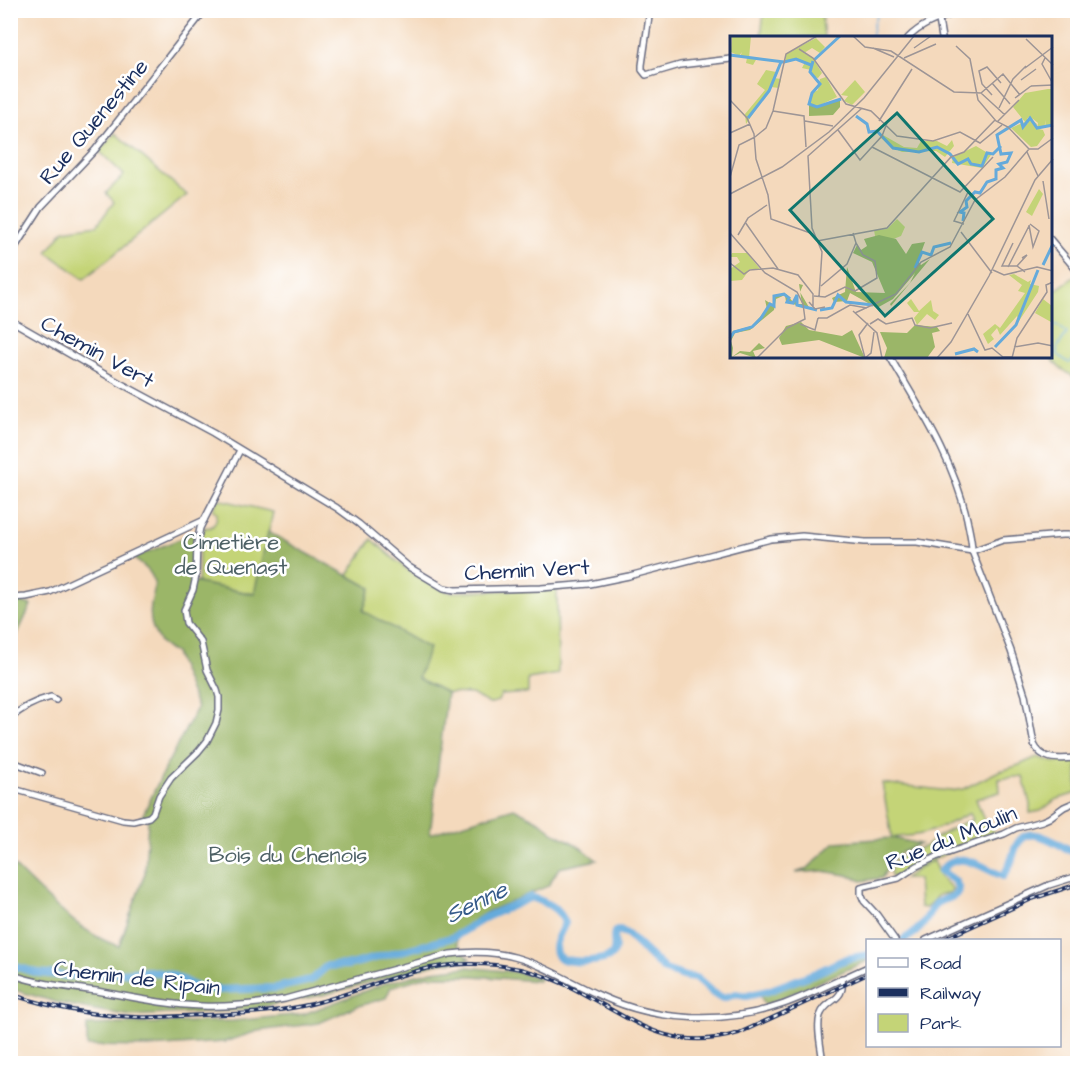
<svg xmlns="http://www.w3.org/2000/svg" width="1088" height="1074" font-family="'Architects Daughter',sans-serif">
<rect width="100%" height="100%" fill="#fff"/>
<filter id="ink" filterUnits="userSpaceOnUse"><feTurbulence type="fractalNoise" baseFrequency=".0167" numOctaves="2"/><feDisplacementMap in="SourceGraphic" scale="12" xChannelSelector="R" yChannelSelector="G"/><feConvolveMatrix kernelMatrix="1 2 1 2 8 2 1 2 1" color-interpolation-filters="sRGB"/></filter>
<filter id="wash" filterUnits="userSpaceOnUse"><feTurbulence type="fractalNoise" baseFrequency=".008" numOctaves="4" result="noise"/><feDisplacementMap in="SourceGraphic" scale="24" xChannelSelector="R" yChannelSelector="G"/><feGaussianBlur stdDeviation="1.35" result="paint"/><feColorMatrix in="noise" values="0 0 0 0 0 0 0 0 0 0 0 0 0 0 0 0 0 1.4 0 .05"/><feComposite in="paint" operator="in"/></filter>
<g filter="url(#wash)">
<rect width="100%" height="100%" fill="#f4d9bc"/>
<g fill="#c4d477" stroke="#70826a" stroke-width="1.5">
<path d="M764,11H821L824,37H761Z"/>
<path d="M115,133L187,195L84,279L47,252L64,230L97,225L114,202L106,193L124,175L99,151Z"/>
<path d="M1077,275V379L1059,367L1050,357L1051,296L1054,295L1053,292Z"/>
<path d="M218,499L273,512L255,594L198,583C200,564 196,545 205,527C214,530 217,520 217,513L213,510Z"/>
<path d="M372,539C395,560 418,582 449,592L557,589L558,674L528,679V693L501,695L498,701L489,704L472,694L447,693L418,678L428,648L363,611L371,588L348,575Z"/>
<path d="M1037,757L1054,762L1077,761V793L1055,800L1041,811L1030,813V804L1023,776L999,779L1000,792L976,799L984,820L997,835L953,850L906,873L892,877L890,872L895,862L902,856L926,846L937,837L963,823L973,820L970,813C955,821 938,830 921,834C913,836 902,836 892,838L882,783L950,791L963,789L1001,770V771L1019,765Z"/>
<path d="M933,861L940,877L953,889L950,893L938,895L926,908L920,907L918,879H904L927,863Z"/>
</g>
<g fill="#9bb668" stroke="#5b7263" stroke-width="1.5">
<path d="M197,532L195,538L193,581L198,583L254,594L268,532L371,588L363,611L429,648L418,678L447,693L430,834L514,808L541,822L553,832L577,845L597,860L559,868L548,886L487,912L457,932V944L470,959L435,964L327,994L246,1010L131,1016L95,1010L59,1003L11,989L10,862C39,890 80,935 119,946L145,873L148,820L142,817L165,768L197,708L175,653C157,646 148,624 151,606C151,599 156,589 154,582C152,571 142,565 133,558Z"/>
<path d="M15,600L31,605L11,648V611Z"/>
<path d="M892,838L920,844C897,854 893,854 882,878L862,881L847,875L822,871L795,873L807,869L835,842Z"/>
<path d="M867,958V961L765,1005L759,993L846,961Z"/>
<path d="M467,967L514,972L540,978L538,981L473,976H427L391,987L386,998L355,1007L319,1023L258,1031L224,1042L149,1047L87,1046V1025L233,1021L304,1014L386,983L432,971Z"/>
</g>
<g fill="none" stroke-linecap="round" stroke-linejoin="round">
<g stroke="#65aadb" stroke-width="1.5">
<path d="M871,38L874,22L880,10"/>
<path d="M1050,326L1057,325L1067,333L1057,348V354L1069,363L1075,359L1074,342L1078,339"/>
</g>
<g stroke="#65aadb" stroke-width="8">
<path d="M903,940C912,935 920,930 925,921C929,916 930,909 936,904C944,897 955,900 959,889L955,881L941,871C958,846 983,869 1003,876C1010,867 1012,859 1015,849C1026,820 1053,842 1072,851L1078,850"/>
<path d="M10,965L38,973L68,976L149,971L172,975L196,987L218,990L276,988L311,980L327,966L349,965L454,937L486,917L531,897C545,902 560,908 565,923C561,932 551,946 557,955C563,965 604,962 612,955C618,948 612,940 615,932L620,930L628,935L665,970L686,977L696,978L714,994L723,998L736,994L746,996L768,991L818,972L846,959L868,955"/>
</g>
</g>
</g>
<g filter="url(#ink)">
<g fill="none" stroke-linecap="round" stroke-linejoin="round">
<g stroke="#676a7f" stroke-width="8">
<g id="minor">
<path d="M650,10L642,65V70L646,75L680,65L731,59"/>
<path d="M940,10L939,20L942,38"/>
<path d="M908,38C925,21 942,18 964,10"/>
<path d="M1050,239L1078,272"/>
<path d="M10,255L41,207L95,150L205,10"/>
<path d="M10,320L120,383L213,433L337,508L359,524L409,567L444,588L455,590L541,588L590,584L629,576L771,539L802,536L865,542H917L972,551L1003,540L1062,535H1078"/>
<path d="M890,357C920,409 954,460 967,519C969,530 972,540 972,551L1011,651L1025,695L1034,744C1042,762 1060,759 1078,758"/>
<path d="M10,598L26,597L50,592L204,520"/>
<path d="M10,719C22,707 35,701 51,697L56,700"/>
<path d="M10,761L42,773"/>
<path d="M10,788L123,820L133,821L149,817L153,813L159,796L171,778L198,752L207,741L216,723L219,710V697L217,690L207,670L201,642L186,623L184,610L193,590L196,576L197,543L200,528L240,450"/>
<path d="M895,940L877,915L864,901L861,894V887L899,878L917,866L936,857L1004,834L1016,828L1042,821L1049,818L1064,807L1078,801"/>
<path d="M926,940L1049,885L1078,876"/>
<path d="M10,974C38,984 68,987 97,991C131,997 167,1005 202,1006C230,1007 257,1004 285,999L450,954C517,945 544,970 601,996C658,1022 724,1025 784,1004C812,994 840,979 868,967"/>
<path d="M823,1064C822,1051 816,1028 820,1016C826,998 846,1002 842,978"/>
</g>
</g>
<use href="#minor" stroke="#fff" stroke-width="5"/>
<g stroke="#1b2f5e" stroke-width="4">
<g id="rail">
<path d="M942,940L1032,899L1078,884"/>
<path d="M10,994C50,1007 94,1016 135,1017C158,1018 181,1016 203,1015C238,1014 273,1013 307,1005C363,992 416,962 474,964C506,964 537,971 566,985C628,1015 665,1055 739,1033L868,974"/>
</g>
</g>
<use href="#rail" stroke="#fff" stroke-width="1.5" stroke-dasharray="4.5" stroke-linecap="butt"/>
</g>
</g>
<g text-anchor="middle" stroke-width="5" stroke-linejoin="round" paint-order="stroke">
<g font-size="22" fill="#1b2f5e" stroke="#fff">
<text transform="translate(93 121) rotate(-50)" y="8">Rue Quenestine</text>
<text transform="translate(98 351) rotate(29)" y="8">Chemin Vert</text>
<text transform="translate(527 569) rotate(-3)" y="8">Chemin Vert</text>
<text transform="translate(951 837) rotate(-22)" y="8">Rue du Moulin</text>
<text transform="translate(137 977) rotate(7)" y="8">Chemin de Ripain</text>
</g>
<g font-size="22" fill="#4e6166" stroke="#fff">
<text x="231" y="549">Cimetière<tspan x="231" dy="25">de Quenast</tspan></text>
<text x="288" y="862">Bois du Chenois</text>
</g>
<g font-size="24" font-style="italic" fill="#355a8a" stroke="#fff">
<text transform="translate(476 902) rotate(-26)" y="8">Senne</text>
</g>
</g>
<g transform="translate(730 36)">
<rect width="322" height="322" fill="#f4d9bc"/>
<path d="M2,0H21L19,22H27L23,29L16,27L17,22L10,21L12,16L9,20L1,16ZM86,2L95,11L90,17L82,12L74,17L82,21L92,37L88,42L83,41L81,34L72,32L75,26L65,22L55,27L56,18ZM36,34L46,36L44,42L51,43L49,52L41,51L16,88L15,78L35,54L27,48ZM96,41L107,61L86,71L79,67L82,57L88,54L90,43ZM125,44L135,56L122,69L114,65L118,60L111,59ZM318,53H322V88L315,91L316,84L314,92H307L308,87L303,83L299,81L297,83V88L300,83L307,88L305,92L313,94L315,99L307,110L301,111L281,92L295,86L283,71L295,57ZM153,99L174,111L187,112L191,105H207L217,110L222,104L224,110L215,121L206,115L172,116L161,111L151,102ZM246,110L261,119L252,132L222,127L223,121ZM309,153L313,158L302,180L296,176ZM167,183L175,191L171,200L161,204L145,200L144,194L157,193ZM2,217H17L30,233H20L12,244L0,245V233L10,226L7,221H0ZM284,238L298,246L301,244L300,248L309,250L308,256L289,285L287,280L270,299L267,292L261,299L264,303L258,308L253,298L265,288L270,292L295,257L288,255L292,249L279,239ZM181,263L189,275L201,264L203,275L209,279L205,284L197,278L187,289L184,282L189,276H184L177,267ZM313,263L322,270L321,286L305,277Z" fill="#c4d477"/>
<path d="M110,64V71L103,79L79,80V68L87,71ZM149,199L166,203L176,218L182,208L195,206L188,225L191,229L200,223L161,270L160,268L180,247L185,237L163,263L147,272L120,257L117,265L104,266L102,262L115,256L117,231L126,256L155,257L142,226L123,217L127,209L131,214L137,210L134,203ZM69,248L73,249L70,256L80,273L56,266L55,259L46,263L44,274L20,294L5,297L1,305L3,312L2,321L10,315L20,316L29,307L35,312L23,315L26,322L10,317L0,322V300L3,295L22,290L37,273L35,264L43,269L45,259L56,258L64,267L66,259V268H72ZM71,286L79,294L112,300L122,294L135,322L89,304L52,309L49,302L56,290ZM185,289L207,291L210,295L202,297L205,311L197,322H154L157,312L150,296L177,297Z" fill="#9bb668"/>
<path fill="none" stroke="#65aadb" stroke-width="3" d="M0,19L54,26L66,23L81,29M84,24L110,0M83,25L80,36L90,48L82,57L79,68L87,71L111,63M126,80L137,88L139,96L147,95L163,112L189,116L207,111L220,118L228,128L238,123L241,128L252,130L257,117L263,118L271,110M18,82L39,55L51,26M233,185L234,177L230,176L237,171L236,165L245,156L250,157L257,146L266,143V134L273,132L269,128L277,126L281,117L271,118L267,99L291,84L293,91L300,82L307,92L323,89M313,229L323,208M185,232L192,216L201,219L204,211L221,207M90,274L102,272L108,259L116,266L143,269M0,302L4,296L22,291L31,282L40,268L44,270V260L54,258L59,262L57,266L63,267L67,259V269L87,274M265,311L286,289L308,234M225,318L244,313L248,316"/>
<path fill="none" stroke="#9d9596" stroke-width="1.5" d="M123,0L135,11L161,15L224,56L251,57L273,38L290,59M296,3L323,29M226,10L240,23L248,64L266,85L278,91L299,113M143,12L164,21M184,12L201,0M69,13L83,22L116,68L141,75L167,100L203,105L230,96L250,107L272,89M174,22L206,8M315,22L312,28L322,46M295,32L323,11M291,44L306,33M262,47L280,68M301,50L323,49M251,57L275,79M262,59L252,48L249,35L257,31L271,47M285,62L301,50M0,64L17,82L24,98L26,123L38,159L41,183L83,198M269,72L283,43L296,30M43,75L74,80L76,111M75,85L103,90M149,85L182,33M267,86L289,64M108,94L130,124L152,100L157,87M0,97L20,88M25,101L36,92L43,75L56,18L87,0M142,111L230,156L263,121M299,113H308L323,102M297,116L308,140M0,141L9,109L25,101M313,145L319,183M0,158L52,131L99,96L134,62L184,0M15,186L48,233M234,188L224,185L238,156L235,151M299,189L303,211L309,195L300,188M231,196L262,237M0,197L35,237L67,256L73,268L75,283L57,292L27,322M8,199L18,182L37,169M87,205L157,192L221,121L234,116L265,84M283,207L272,230H287L295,236M0,227L14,238L20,234L43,232L68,239L83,258V270M287,230L297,219L292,222M278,231L299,190M263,234L274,239L307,231L323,235M91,250L117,228L126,207L123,197M125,255L147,242L145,225L133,219L126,207M84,260L95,261L115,251L125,255M89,261L92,216L82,192L78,120L131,73M79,266L85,273L95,271M123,275L147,297L152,322M125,277L166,258L191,226L220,211L245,164L275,141L299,113M238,278L255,314L262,312L273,321H282M88,282H97L120,269L137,272M70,288L85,294L88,282M140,288L148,283L156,288L182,282L185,289L200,292L222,287M284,311L308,307L323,310M135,322L129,299L138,287M135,322L141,317L144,296M207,322L221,306L259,240L305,144L323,123M282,322L287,302L317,256L316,249L323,246"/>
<path fill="#0f766e" fill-opacity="0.15" stroke="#0f766e" stroke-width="3" d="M167,77L263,183L155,280L60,174Z"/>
<rect width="322" height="322" fill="none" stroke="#1b2f5e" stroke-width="3"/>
</g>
<rect width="1088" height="1074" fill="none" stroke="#fff" stroke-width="36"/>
<rect x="866" y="939" width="195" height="108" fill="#ffffff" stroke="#a4acbf" stroke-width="1.5"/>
<rect x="878" y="958" width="30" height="9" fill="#ffffff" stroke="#a4acbf" stroke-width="1.5"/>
<text x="920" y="969" font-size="18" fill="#1b2f5e">Road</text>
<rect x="878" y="988" width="30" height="9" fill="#1b2f5e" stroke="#a4acbf" stroke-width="1.5"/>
<text x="920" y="999" font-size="18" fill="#1b2f5e">Railway</text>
<rect x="878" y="1014" width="30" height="18" fill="#c4d477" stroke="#a4acbf" stroke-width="1.5"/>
<text x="920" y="1029" font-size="18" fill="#1b2f5e">Park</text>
</svg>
